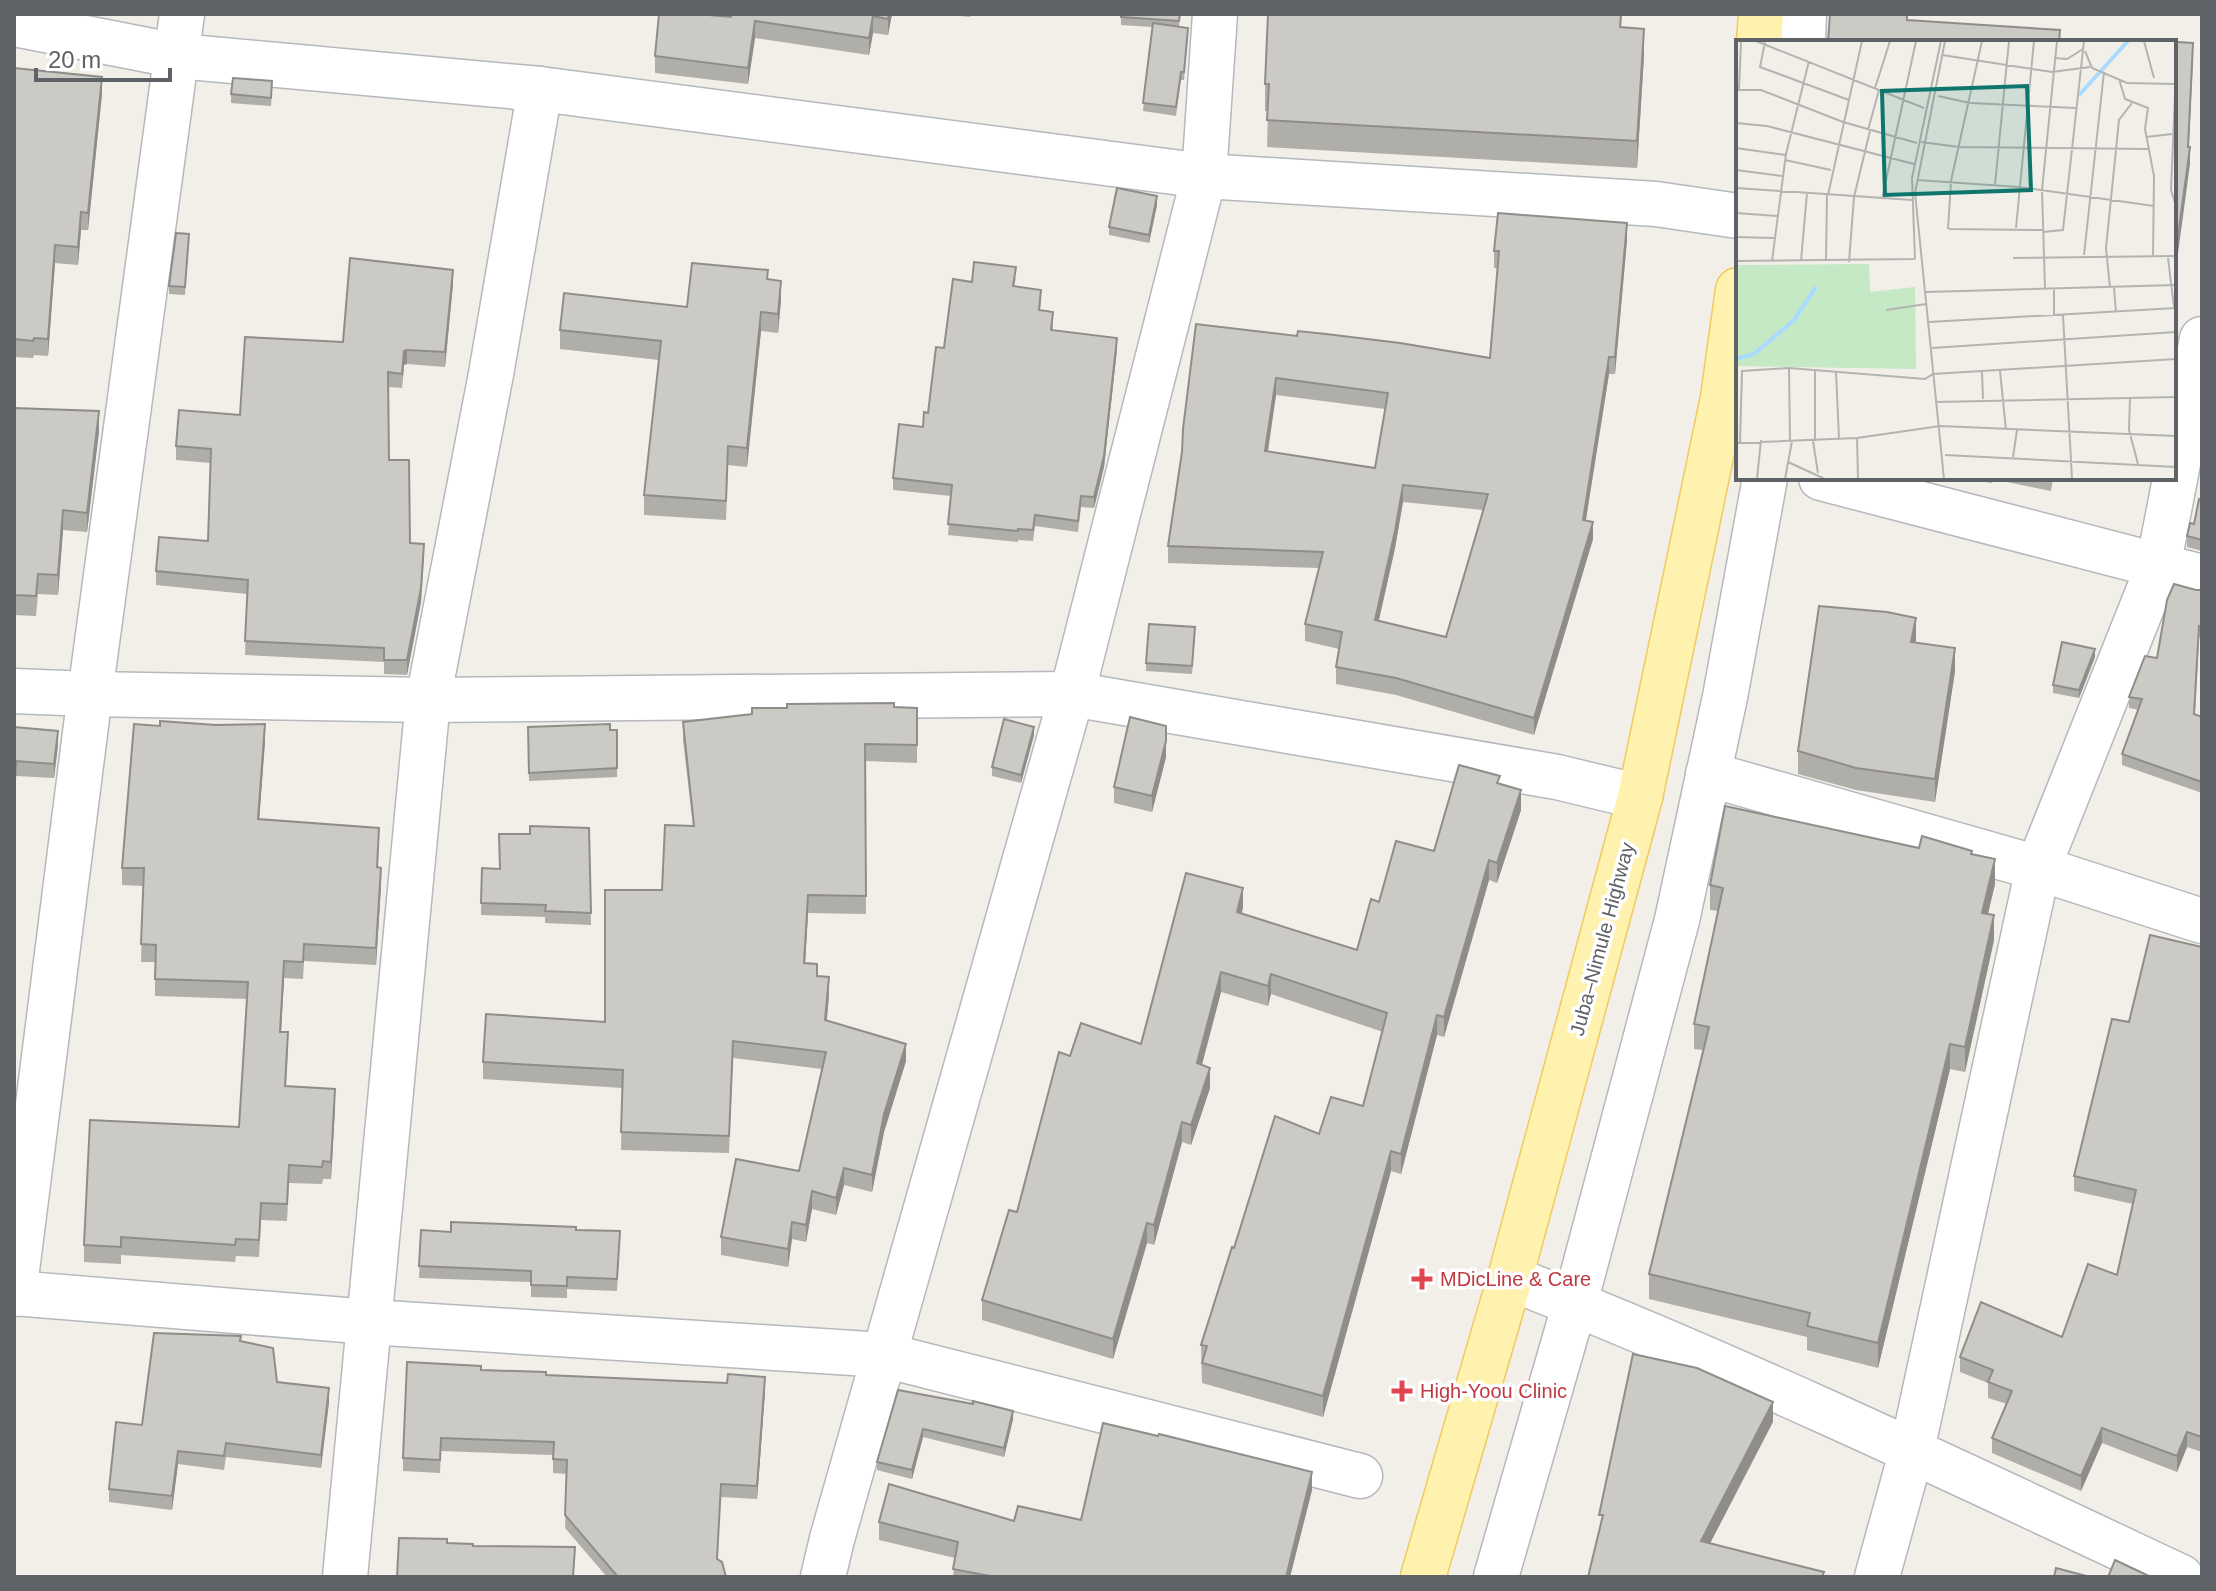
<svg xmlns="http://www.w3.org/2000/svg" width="2216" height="1591" font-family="Arial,sans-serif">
<rect width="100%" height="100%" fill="#f1efe8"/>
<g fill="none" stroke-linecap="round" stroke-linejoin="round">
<g stroke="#b5b8bc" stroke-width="47">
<g id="street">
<path d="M14,24L178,56L540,89L1204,176L1656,204L1738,216"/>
<path d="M1803,42L1804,14"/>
<path d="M1821,478L2202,577"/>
<path d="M14,691L90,694L428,700L1072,694L1557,777L1640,797"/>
<path d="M1708,774L2038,868L2202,921"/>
<path d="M1510,1278C1738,1367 1960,1473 2181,1577"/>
<path d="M14,1293L370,1322L884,1355L1360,1476"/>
<path d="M14,1294L90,694L182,14"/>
<path d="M345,1577L428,700L491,374L540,89"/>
<path d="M823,1577L832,1539L1072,694L1204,176L1215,14"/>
<path d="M1496,1577L1575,1303L1677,920L1725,697L1765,478"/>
<path d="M1877,1577L1912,1450L2038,868L2158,567L2202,339"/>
</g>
</g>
<g stroke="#f2c960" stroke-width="47">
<g id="primary">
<path d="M1759,42L1761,14"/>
<path d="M1423,1577L1510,1278L1640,797L1723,398L1738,290"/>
</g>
</g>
<use href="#street" stroke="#fff" stroke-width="44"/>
<use href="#primary" stroke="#fff2af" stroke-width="44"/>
</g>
<g fill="#afaea9" fill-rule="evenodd">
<path d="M731,14H892L888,35L873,33L869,55L755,38L748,84L655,73V56L731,17Z"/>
<path d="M940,14H971L970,17Z"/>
<path d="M1121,14H1180L1179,26L1188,36L1184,80H1181L1176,116L1143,111L1152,27L1121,25Z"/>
<path d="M1622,14L1621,27L1644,56L1637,168L1267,147L1268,111H1265V84Z"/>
<path d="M14,68L102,94L88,230H81L78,265L55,263L48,356L34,355L33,358L14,357Z"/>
<path d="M272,90L271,106L231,103V94Z"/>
<path d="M1157,205L1149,243L1109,235V227Z"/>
<path d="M1627,240L1615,374H1609L1586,520L1593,539L1534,735L1396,695L1336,684V667L1339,649L1305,641V624L1319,568L1168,563V546L1297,336L1490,358L1498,268H1494V251ZM1276,395L1385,409L1375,468L1268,452ZM1403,502L1483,510L1446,637L1379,620L1395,548Z"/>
<path d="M189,242L185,295L169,294V286Z"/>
<path d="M1016,278L1014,287L1041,301L1040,310L1053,323V330L1117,349L1104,467L1094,508L1081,507L1078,532L1035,526L1033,541L1018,540V542L948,535L951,496L893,490V478L923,427L928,413L944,348L972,282Z"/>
<path d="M768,279L781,300L778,333L761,331L747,467L728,465L726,520L644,515V495L659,360L560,349V330L687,307Z"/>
<path d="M453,284L445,367L407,364L404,365L402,388L388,387L389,460L410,543L424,558L421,602L407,675L384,674V662L245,655L247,594L156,585V571L208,541L211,463L176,460V446L240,415L343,342Z"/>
<path d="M14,408L99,431L87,532L63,530L58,595L38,594L36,616L14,615Z"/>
<path d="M1959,478H2053L2051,491L1992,479V483Z"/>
<path d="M2202,500V551L2187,547V536L2194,524Z"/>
<path d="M2196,590H2202V638L2199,637L2195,714L2202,717V793L2122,765V754L2139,710L2129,708V697L2157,658Z"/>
<path d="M1195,635L1192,674L1146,671V663Z"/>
<path d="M1916,642L1955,671L1935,802L1856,790L1798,774V751Z"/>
<path d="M2095,657L2079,698L2053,693V685Z"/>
<path d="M894,707L917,708V763L865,761L866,914L808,913L805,963L817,976L829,995L827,1020L906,1061L884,1132L872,1192L844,1185L836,1215L812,1209L806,1242L792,1239L788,1267L721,1255V1237L799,1171L822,1069L733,1058L729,1153L621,1150L622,1088L483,1079V1062L605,1022L693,826L683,740V722Z"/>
<path d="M14,727L58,745L54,778L16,776L14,813Z"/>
<path d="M528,727L617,730V777L529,781Z"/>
<path d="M1034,735L1021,783L992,776V767Z"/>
<path d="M265,741L259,819L379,845L378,867L381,885L376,965L304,961L303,979L284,978L281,1032L288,1049L286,1086L335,1106L331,1179H323L322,1184L289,1183L287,1221L261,1220L259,1257L236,1256L235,1262L121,1255V1264L84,1262V1245L239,1127L247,999L155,996V962H141L143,886L122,885V868Z"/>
<path d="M1166,757L1152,812L1114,803V787Z"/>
<path d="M1500,784L1521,810L1497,883L1489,880L1444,1037L1437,1035L1401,1174L1391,1171L1323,1417L1202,1383L1201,1345L1234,1248L1319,1134L1363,1106L1383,1032L1271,994L1268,1006L1221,992L1202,1065L1210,1088L1191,1145L1182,1142L1154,1245L1147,1243L1113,1359L982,1320V1300L1017,1212L1070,1056L1141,1044L1243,908L1241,913L1357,950L1379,902L1434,851Z"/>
<path d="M589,828L591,925L545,923V917L481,915L482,868L500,869L530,834Z"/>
<path d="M1919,848L1972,854L1995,884L1988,914L1994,940L1965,1072L1950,1069L1878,1368L1807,1350V1337L1649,1299V1274L1703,1050L1694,1049V1024L1718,911L1710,910V885Z"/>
<path d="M2202,947V1452L2187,1447L2177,1472L2102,1443L2081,1491L1992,1453V1438L2007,1404L1988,1398V1383L1960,1372V1357L2062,1337L2117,1275L2133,1204L2074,1191V1176L2129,1022Z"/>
<path d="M421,1230L451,1232L576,1230L620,1231L617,1291L567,1289V1298L531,1297V1282L419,1278Z"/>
<path d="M241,1341L277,1382L329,1402L321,1468L226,1457L224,1470L178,1464L172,1510L109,1502V1489L142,1425Z"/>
<path d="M481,1370L765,1391L757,1499L721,1497L717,1559L726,1577H607L565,1528L567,1474L553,1473V1455L441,1451L440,1473L403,1471V1458Z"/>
<path d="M898,1390L1013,1419L1004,1457L923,1437L912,1479L877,1470V1462Z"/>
<path d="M1312,1490L1290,1577H953L955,1558L879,1540V1522L1081,1520Z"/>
</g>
<g fill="#8f8d8a">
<path d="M889,14H892L888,35V19Z"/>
<path d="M873,16V33L869,55V38Z"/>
<path d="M755,21V38L748,84V68Z"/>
<path d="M1644,29V56L1637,168V141Z"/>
<path d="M2193,43V59L2188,163V147Z"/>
<path d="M102,77V94L88,230V213Z"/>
<path d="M2190,147V164L2174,283V266Z"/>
<path d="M1157,196V205L1149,243V235Z"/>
<path d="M81,212V230L78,265V247Z"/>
<path d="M1627,223V240L1615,374V357Z"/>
<path d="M55,245V263L48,356V339Z"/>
<path d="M453,270V284L445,367V352Z"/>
<path d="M2177,280V297L2174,323V307Z"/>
<path d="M781,281V300L778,333V314Z"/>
<path d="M761,312V331L747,467V448Z"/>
<path d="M1117,338V349L1104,467L1094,508V497Z"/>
<path d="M407,350V364L404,365L402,388L404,351Z"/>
<path d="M1609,357V374L1583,537V520Z"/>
<path d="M1276,378V395L1265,468V451Z"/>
<path d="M99,411V431L87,532V513Z"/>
<path d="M1403,485V502L1395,548L1375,637V620Z"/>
<path d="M63,510V530L58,595V575Z"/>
<path d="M1593,522V539L1534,735V718Z"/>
<path d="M424,544L421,602L407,675V660Z"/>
<path d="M1916,618V640L1911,664V642Z"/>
<path d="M1955,648V671L1935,802V779Z"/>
<path d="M2095,649V657L2079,698V690Z"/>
<path d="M265,724V741L258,836V819Z"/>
<path d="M1034,727V735L1021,783V775Z"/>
<path d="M58,731V745L54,778V764Z"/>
<path d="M1166,741V757L1152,812V796Z"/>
<path d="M1521,790V810L1497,883V863Z"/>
<path d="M1995,859V884L1982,938V913Z"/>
<path d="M1489,860V880L1444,1037V1017Z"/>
<path d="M381,868V885L376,965V948Z"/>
<path d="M1243,888V908L1237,932V912Z"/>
<path d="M808,895V913L804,980V963Z"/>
<path d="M1994,915V940L1965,1072V1047Z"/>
<path d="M284,961V978L280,1049V1032Z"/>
<path d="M1221,972V992L1197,1083V1063Z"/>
<path d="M1271,974V994L1268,1006V986Z"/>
<path d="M829,977V995L825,1037V1020Z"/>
<path d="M1437,1015V1035L1401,1174V1154Z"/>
<path d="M906,1044V1061L884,1132L872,1192V1175L884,1114Z"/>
<path d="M1950,1044V1069L1878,1368V1343Z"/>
<path d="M1210,1068V1088L1191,1145V1125Z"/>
<path d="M335,1089V1106L331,1179V1162Z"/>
<path d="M1182,1122V1142L1154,1245V1225Z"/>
<path d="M1391,1151V1171L1323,1417V1396Z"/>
<path d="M844,1168V1185L836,1215V1198Z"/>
<path d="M812,1191V1209L806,1242V1225Z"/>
<path d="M792,1222V1239L788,1267V1249Z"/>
<path d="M1147,1223V1243L1113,1359V1339Z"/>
<path d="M765,1377V1391L757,1499V1486Z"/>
<path d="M329,1388V1402L321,1468V1455Z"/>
<path d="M1773,1402V1422L1701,1561V1541Z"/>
<path d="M1013,1411V1419L1004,1457V1448Z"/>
<path d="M2102,1428V1443L2081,1491V1476Z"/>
<path d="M923,1429V1437L912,1479V1470Z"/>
<path d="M2187,1432V1447L2177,1472V1456Z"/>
<path d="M178,1451V1464L172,1510V1496Z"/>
<path d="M1312,1472V1490L1290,1577H1286Z"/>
</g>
<g fill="#cccac5" stroke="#8f8d8a" stroke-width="2" fill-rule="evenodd">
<path d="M659,14H697L731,17V14H889L888,19L873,16L869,38L755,21L748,68L655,56Z"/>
<path d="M1121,14H1180L1179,21L1121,17Z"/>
<path d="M1268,14H1621L1620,27L1644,29L1637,141L1267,120L1269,84H1265Z"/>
<path d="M1830,14H1907V20L2060,30L2059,42H1828Z"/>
<path d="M1153,23L1188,28L1184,72H1181L1176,107L1143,103Z"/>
<path d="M2146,40L2193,43L2188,147H2190L2174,266V42H2146Z"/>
<path d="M14,68L102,77L88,213L81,212L78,247L55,245L48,339L34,338L33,341L14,339Z"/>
<path d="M233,78L272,81L271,98L231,94Z"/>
<path d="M1117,188L1157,196L1149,235L1109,227Z"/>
<path d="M1498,213L1627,223L1615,357H1609L1583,520L1593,522L1534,718L1396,678L1336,667L1342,632L1305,624L1323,552L1168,546L1182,452L1183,429L1196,324L1297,336L1298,331L1326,334L1400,343L1490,358L1499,251H1494ZM1276,378L1388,393L1375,468L1265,451ZM1403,485L1488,494L1446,637L1375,620L1395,531Z"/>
<path d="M176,233L189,234L185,287L169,286Z"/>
<path d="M350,258L453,270L445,352L407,350L404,351L402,374L388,372L389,460H409L410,543L424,544L421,588L407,660H384V648L245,641L248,580L156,571L159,537L208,541L211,449L176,446L179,410L240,415L245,337L343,342Z"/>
<path d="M974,262L1016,267L1013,286L1041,290L1039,310L1053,312L1051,330L1117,338L1104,456L1094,497L1081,496L1078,521L1035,515L1033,530L1018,529V531L948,524L952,485L893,478L899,424L923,427L924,412L928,413L936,347L944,348L953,279L972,282Z"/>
<path d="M692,263L768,270L767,279L781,281L778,314L761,312L747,448L728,446L726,501L644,495L661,341L560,330L564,293L687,307Z"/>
<path d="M2174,280H2177L2174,307Z"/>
<path d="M14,408L99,411L87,513L63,510L58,575L38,574L36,596L14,595Z"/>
<path d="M2199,499L2202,500V540L2187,536L2190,523L2194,524Z"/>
<path d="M2174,584L2196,590H2202V626H2199L2194,714L2202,717V782L2122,754L2142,699L2129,697L2145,656L2157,658L2167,600Z"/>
<path d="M1819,606L1887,612L1916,618L1911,642L1955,648L1935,779L1856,768L1798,751Z"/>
<path d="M1149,624L1195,627L1192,666L1146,663Z"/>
<path d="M2062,642L2095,649L2079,690L2053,685Z"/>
<path d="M894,703V707L917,708V745L865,744L866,896L808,895L804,963L817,964V976L829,977L825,1020L906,1044L884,1114L872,1175L844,1168L836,1198L812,1191L806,1225L792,1222L788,1249L721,1237L736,1159L799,1171L826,1052L733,1041L729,1136L621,1132L623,1070L483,1062L486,1014L605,1022V890H662L665,825L694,826L683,722L752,714V708H787V704Z"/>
<path d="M1130,717L1166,726V741L1152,796L1114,787Z"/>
<path d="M1004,719L1034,727L1021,775L992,767Z"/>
<path d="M160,721L216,725L265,724L258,819L379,828L377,867L381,868L376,948L304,944L303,962L284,961L280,1032H288L285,1086L335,1089L331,1162L323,1161L322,1167L289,1165L287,1204L261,1203L259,1240L236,1239L235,1245L121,1237V1247L84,1245L90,1120L239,1127L248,982L155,979L156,945L141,944L144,868H122L134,724L160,726Z"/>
<path d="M610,724V730H617V768L529,773L528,727Z"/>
<path d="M14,727L58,731L54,764L16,761L14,799Z"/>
<path d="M1459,765L1500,776L1497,783L1521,790L1497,863L1489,860L1444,1017L1437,1015L1401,1154L1391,1151L1323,1396L1202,1363L1207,1346L1201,1345L1232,1247L1234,1248L1275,1116L1319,1134L1331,1097L1363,1106L1387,1013L1271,974L1268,986L1221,972L1197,1063L1210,1068L1191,1125L1182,1122L1154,1225L1147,1223L1113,1339L982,1300L1009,1210L1017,1212L1059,1052L1070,1056L1081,1023L1141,1044L1186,873L1243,888L1237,912L1357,950L1371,899L1379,902L1396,841L1434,851Z"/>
<path d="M1725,806L1919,848L1922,836L1972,851L1971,854L1995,859L1982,913L1994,915L1965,1047L1950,1044L1878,1343L1807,1326L1810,1313L1649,1274L1709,1027L1694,1024L1723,888L1710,885Z"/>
<path d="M530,826L589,828L591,913L545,911L546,905L481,903L482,868L500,869L499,834H530Z"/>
<path d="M2150,935L2202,947V1437L2187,1432L2177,1456L2102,1428L2081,1476L1992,1438L2012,1391L1988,1382L1993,1370L1960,1357L1981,1302L2062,1337L2088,1264L2117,1275L2136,1190L2074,1176L2112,1019L2129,1022Z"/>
<path d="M451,1222L576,1227V1230L620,1231L617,1279L567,1277V1286L531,1285V1271L419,1266L421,1230L451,1232Z"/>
<path d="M154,1333L241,1336L240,1341L273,1348L277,1382L329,1388L321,1455L226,1443L224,1456L178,1451L172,1496L109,1489L116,1422L142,1425Z"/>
<path d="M1633,1354L1697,1368L1773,1402L1701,1541L1824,1572L1822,1577H1588L1603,1515H1599Z"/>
<path d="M407,1362L481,1366V1370L546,1372V1375L727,1383L728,1374L765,1377L757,1486L721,1484L717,1559L722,1562L726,1577H618L565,1515L567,1460L553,1459L554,1442L441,1438L440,1460L403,1458Z"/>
<path d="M898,1390L973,1404V1401L1013,1411L1004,1448L923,1429L912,1470L877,1462Z"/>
<path d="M1103,1423L1158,1436L1159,1434L1312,1472L1286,1577H995L953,1569L958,1542L879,1522L889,1484L1014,1521L1018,1506L1081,1520Z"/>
<path d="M399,1538L447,1539V1543L473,1544V1546L575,1547L573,1577H397Z"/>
<path d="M2115,1560L2151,1577H2108Z"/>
<path d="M2056,1568L2090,1577H2054Z"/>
</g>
<g fill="#e0444e" stroke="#fff" stroke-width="3">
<path d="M1418 1267h8v8h8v8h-8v8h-8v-8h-8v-8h8z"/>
<path d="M1398 1379h8v8h8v8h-8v8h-8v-8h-8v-8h8z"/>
</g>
<g text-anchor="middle" stroke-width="7" stroke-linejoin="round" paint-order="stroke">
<g font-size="20" fill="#5f6368" stroke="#fff">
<text transform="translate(1602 939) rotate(-75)" y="7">Juba–Nimule Highway</text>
</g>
<g font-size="20" fill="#be3a42" stroke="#fff" text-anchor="start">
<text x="1440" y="1286">MDicLine &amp; Care</text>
<text x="1420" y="1398">High-Yoou Clinic</text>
</g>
</g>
<g transform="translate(1736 40)">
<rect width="440" height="440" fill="#f1efe8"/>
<path d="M133,224L134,252L179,247L180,329L0,326V225Z" fill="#c5e8c5"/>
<path fill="none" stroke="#aadaff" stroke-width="4" d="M343,55L392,1M0,319L18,314L58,280L80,247"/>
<path fill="none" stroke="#b3b3b1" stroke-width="2" d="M20,1L188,68M408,1L418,38M29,2L24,27L113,60M349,11L356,28L391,43L439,44M206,15L316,32L354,27M318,18L331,19L347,9M440,31L435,150L440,166M383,39L389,59L412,68L409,89L418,136L417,215M139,48L154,1M3,49L5,1M0,50H25L107,82L181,103M202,56L234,63L340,68M0,83L31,86L178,124M132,90L143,50M410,97L436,94M185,102L223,107L412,109M0,108L50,115M49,120L95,130M0,130L46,136M181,140L283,147L418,166M259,145L273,1M0,148L176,160M92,155L126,1M146,159L180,1M0,173L41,176M280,188L298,1M212,189L215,141L246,1M213,189L306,190M307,192L327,190L348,1M0,197L38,198M348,215L368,32M277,218L440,216M432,218L438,267M179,219L176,138L205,1M0,221L179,219M36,221L50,114L73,21M65,221L71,153M90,221L91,155M113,222L118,157L134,91M374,248L370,208L383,80L396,63M378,248L380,273M309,249L306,150L321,1M318,250V275M190,252L440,245M150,270L190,264M327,275L336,439M193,282L440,268M196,308L440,292M53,328L54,401M79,331V401M264,331L270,390M100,332L103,399M246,332L247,359M394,357L393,390L402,424M200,362L440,357M121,398L122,439M77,401L82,433M4,402L6,331L53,328L189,339L197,334L440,319M0,403L121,398L204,386L440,396M209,415L440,427M277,417L281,390M52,422L89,439M21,439L25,400M49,439L56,401M208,439L179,153L209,1"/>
<path fill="#0f766e" fill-opacity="0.15" stroke="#0f766e" stroke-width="4" d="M291,46L295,150L149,155L146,51Z"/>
<rect width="440" height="440" fill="none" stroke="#5f6368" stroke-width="4"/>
</g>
<rect width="2216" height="1591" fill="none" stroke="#5f6368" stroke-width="32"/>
<path d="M36 68v12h134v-12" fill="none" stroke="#5f6368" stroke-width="4"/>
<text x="48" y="68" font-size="24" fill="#5f6368" stroke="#ffffff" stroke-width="6" paint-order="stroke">20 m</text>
</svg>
